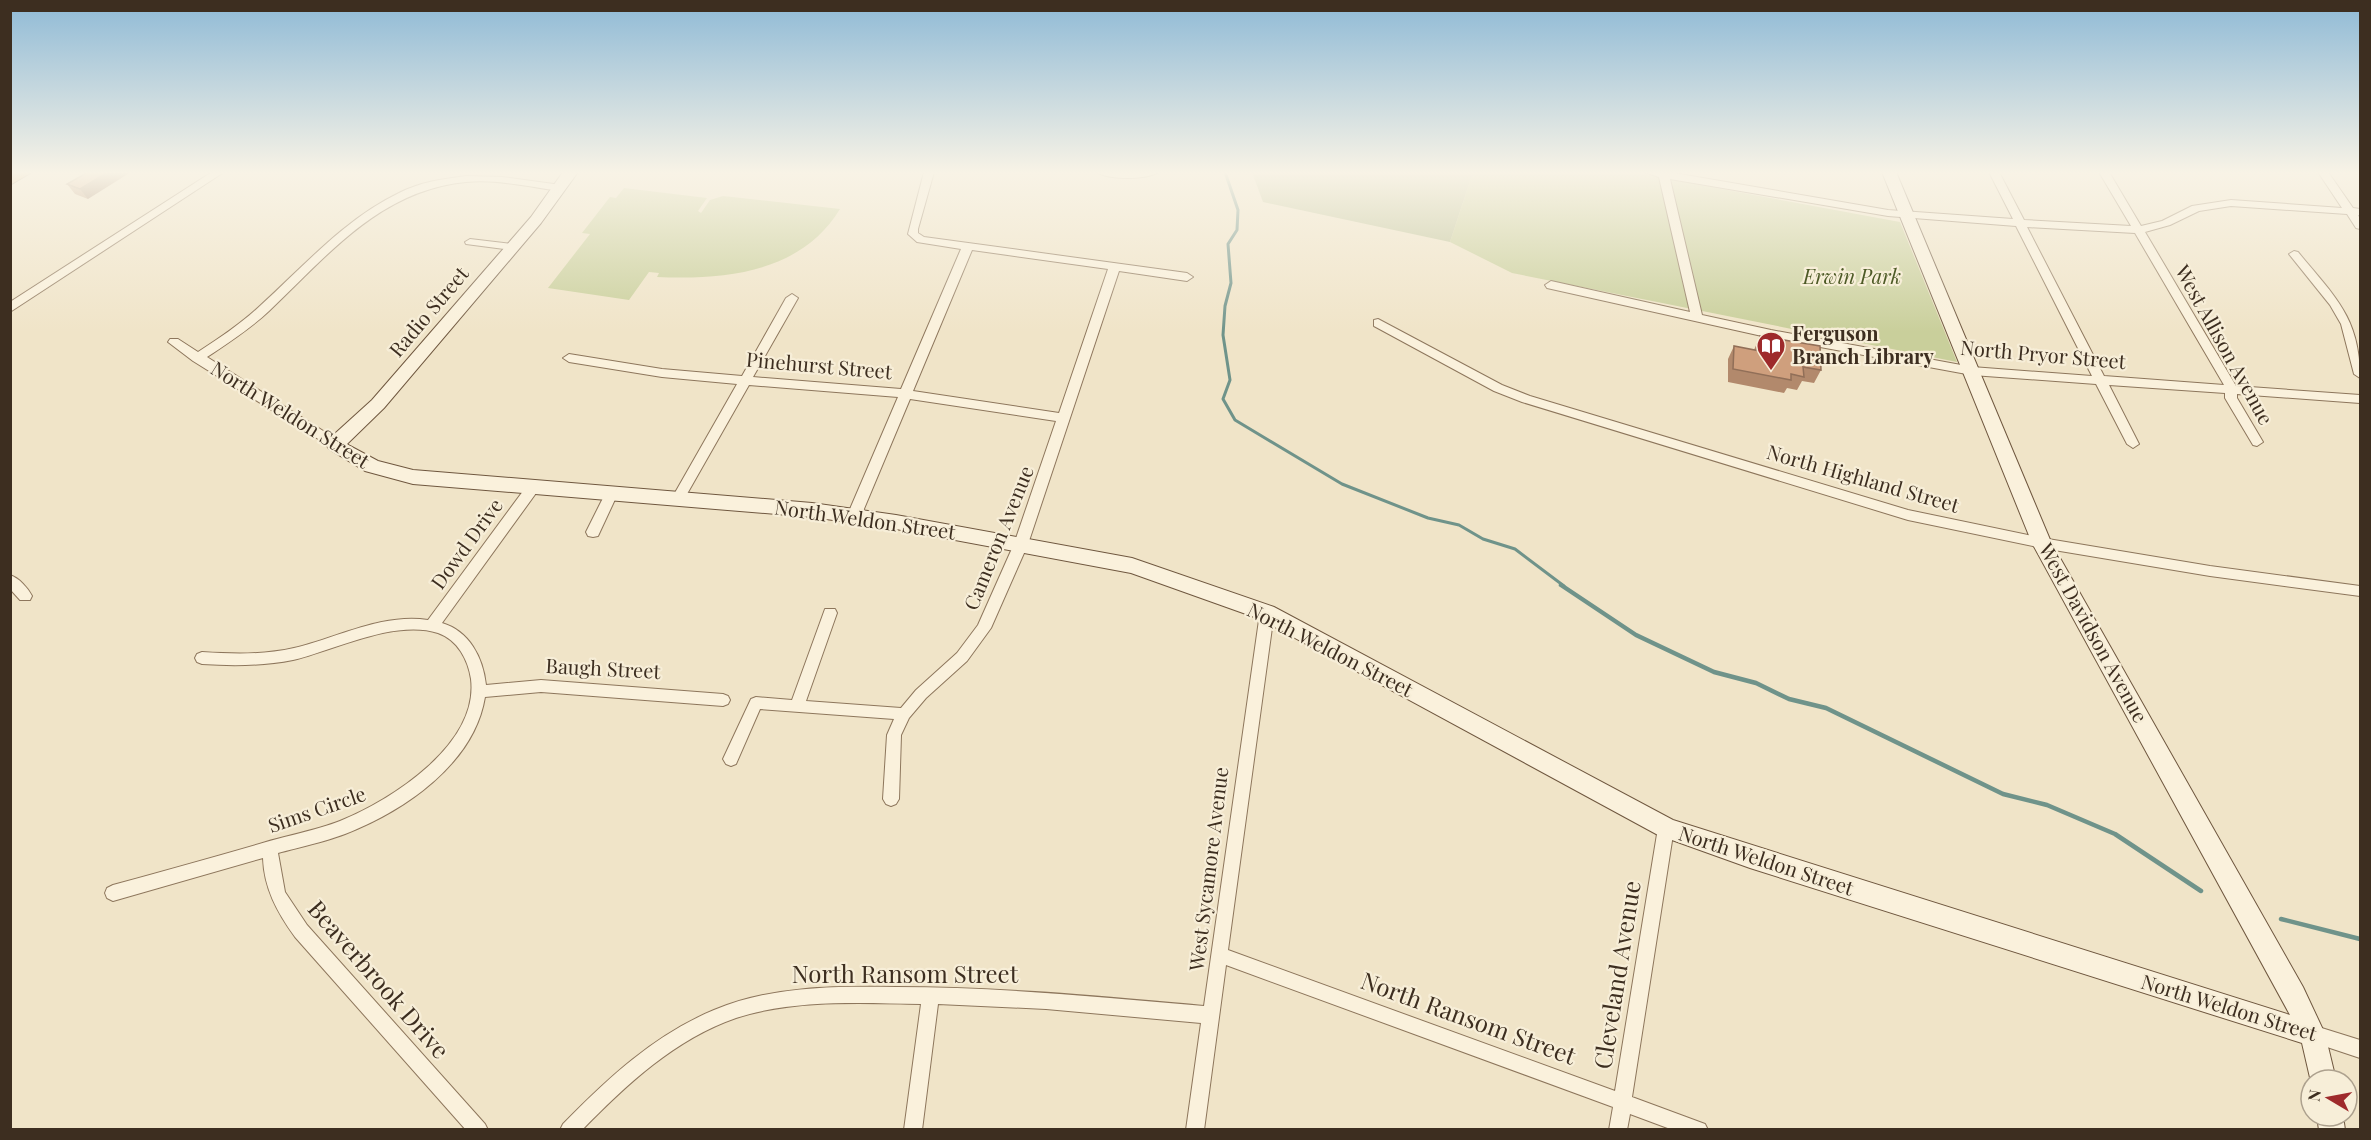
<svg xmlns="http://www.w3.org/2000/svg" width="2371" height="1140" font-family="'Playfair Display',serif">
<rect width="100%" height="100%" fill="#f0e4c8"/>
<g fill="#c9cf9b">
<path d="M1473,172H1630L1900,222L1957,362L1512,273L1450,242Z"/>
<path d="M624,188L707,198L698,211L701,213L710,200L723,196L840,209C801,273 725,280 657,277L659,273L649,272L629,300L548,288L590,234L582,233L610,197L616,198Z"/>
</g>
<path fill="#bfc49a" d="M1252,172H1473L1450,242L1263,202Z"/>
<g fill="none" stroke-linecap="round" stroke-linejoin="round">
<path stroke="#6f938a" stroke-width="3" d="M1225,172L1238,210L1237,230L1228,244L1231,283L1225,306L1223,335L1230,380L1223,399L1235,420L1342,484L1428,518L1459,525L1483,539L1515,549L1564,586"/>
<g stroke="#6f938a" stroke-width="4.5">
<path d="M1561,585L1636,635L1714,672L1756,683L1789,699L1826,708L2003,794L2047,805L2115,834L2201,891"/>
<path d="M2281,919L2360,939"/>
</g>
<g stroke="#8d765c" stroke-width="2">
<g id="street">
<path d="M212,172H224L10,312V302Z"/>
<path d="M924,172H934L918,229V233L924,237L1187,273L1193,277L1187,281L1119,271L1028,544L991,628L967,661L926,698L909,718L901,735L899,799L896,804L891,806L886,804L883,799L887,735L894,719L760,709L736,764L731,766L726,764L723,759L751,699L756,697L792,700L825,609H835L837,613L806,701L901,708L916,690L957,653L978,625L1014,544L1056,421L910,399L861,516L854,521L847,516L898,397L749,385L683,501L678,503L672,498L737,384L662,377L569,362L563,358L569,354L662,369L742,376L786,298L792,294L798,298L753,377L901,389L961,249L917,242L908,234ZM972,250L1108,269L1059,413L913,391Z"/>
<path d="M1097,172H1158C1147,180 1108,180 1097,172Z"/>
<path d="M1644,172H1668L1888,210L2013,219L1989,172H1999L2024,220L2131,226L2099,172H2109L2141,226L2162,221L2192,206L2231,200L2342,208L2318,172H2328L2353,208L2360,209V215H2358L2360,219V229L2356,228L2347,214L2231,206L2199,211L2170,225L2145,232L2236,386L2360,395V403L2237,394V398L2263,442L2257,446L2253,445L2225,398V393L2109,385L2139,444L2133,448L2127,444L2096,384L1972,375L1771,338L1547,288L1545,285L1551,281L1690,312L1659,177ZM1670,179L1888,216L2016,226L2092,376L1972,367L1771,330L1702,315ZM2027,227L2135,233L2224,385L2104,376Z"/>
<path d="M466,176L502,177L561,185L566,188L561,191C530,187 497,179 466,182C380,190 327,256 269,311C250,329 228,343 207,357L339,441L341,444L339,447H331L193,361L168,342L170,339H178L198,352C220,338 242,323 261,305C305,265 345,219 399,193C420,182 443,179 466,176Z"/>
<path d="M470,239L512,244L517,247L512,250L466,244L465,242Z"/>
<path d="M2294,251L2298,252C2334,296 2360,317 2360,378L2354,374L2341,324L2330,305L2289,254Z"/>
<path d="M1378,319L1502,385L1530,396L1908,510L2042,538L2210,566L2360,586V596L2210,576L2042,548L1908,520L1522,402L1494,391L1374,326V320Z"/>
<path d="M534,481L539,483L540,486L539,489L442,623C469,631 483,657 486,685L541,680L723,694L728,696L730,700L728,704L723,706L541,692L485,697C474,764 404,811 345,834C324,842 300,847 278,853L285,892L307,925L485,1124L488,1130H466L295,937C277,912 264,888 263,858L113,901L107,898L105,893L107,888L113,885C164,871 215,857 266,842C290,835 317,830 340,821C392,800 479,744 471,679C468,660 458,640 438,633C395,619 335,650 293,660C263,666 232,666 202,664L197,662L195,658L197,654L202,652C232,654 264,655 294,648C337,638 382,613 428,620L529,483Z"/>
<path d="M612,488L618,493L598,536L593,537L588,536L586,532L607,490Z"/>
<path d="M10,575C19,578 28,588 32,596L30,600H20L10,589Z"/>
<path d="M1267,607L1272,609L1274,613L1228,950L1615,1091L1658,828L1660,823L1666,821L1672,823L1674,828L1632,1097L1705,1124L1708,1130H1673L1630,1114L1627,1130H1609L1613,1107L1226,965L1204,1130H1186L1201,1023L1046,1009L938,1004L922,1130H904L921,1004C861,1003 794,999 736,1018C675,1039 626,1085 582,1130H560L563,1124C607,1079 654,1035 714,1010C771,986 835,986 896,987C999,987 1101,997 1204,1006L1260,613L1262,609Z"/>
<path d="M2312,1025L2360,1040V1058L2306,1040L2303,1034L2306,1028Z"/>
</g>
</g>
<g stroke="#6f573f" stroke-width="2">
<g id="secondary">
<path d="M563,172H578L541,223L384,408L347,444L350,446L378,461L413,470L812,503L896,515L1132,558L1274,607L1673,820L2290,1015L2032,543L1882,172H1896L2051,542L2303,987L2325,1034L2336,1080L2311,1082L2302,1043L1750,868L1658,835L1260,619L1131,573L896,529L812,517L413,484L365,471L329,449L326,444L329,439L372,400L531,217Z"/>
<path d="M2317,1116H2343L2345,1130H2319Z"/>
</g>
</g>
<g stroke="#5b4430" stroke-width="2">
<path id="highway" d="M10,172H32L10,185Z"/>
</g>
<use href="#street" fill="#faf1dc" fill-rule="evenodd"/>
<use href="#secondary" fill="#faf1dc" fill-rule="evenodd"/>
<use href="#highway" fill="#e0a458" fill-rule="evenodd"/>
</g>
<g fill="#b2896c">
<path d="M88,172V199L75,194L67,184Z"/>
<path d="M1760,336L1821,370L1814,383L1802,381L1797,390L1787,388L1784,393L1728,382V359L1734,346L1754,350Z"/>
</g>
<path fill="#916f58" d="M108,172H131L88,199L80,189Z"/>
<g fill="#cf9f7d" stroke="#916f58" stroke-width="1.5">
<path d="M88,172H108L80,189L67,184Z"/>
<path d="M1760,336L1820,346L1821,370L1803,367L1804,377L1791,374V380L1733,369L1734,346L1760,351Z"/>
</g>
<linearGradient id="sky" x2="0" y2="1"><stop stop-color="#8fbad6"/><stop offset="0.52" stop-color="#f8f3e6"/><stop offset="1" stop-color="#f8f3e6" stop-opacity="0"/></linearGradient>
<rect width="2371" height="332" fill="url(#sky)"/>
<defs>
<g id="library-pin" transform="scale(1.5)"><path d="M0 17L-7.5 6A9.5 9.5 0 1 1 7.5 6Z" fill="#9e2a2b" stroke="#f7eed8"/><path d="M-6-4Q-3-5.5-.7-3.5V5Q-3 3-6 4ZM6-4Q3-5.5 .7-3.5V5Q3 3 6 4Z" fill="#fff"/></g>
</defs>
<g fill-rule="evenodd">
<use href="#library-pin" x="1771" y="346"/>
</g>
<g text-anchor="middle" stroke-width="4.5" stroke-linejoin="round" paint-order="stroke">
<g font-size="20" font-style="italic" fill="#4d5a26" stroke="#f7eed8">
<text x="1852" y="284">Erwin Park</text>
</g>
<g font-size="20" fill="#3d2e20" stroke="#f7eed8">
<text transform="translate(429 312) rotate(-50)" y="7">Radio Street</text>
<text transform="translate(2224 345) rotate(61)" y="7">West Allison Avenue</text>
<text transform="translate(2043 355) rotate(5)" y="7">North Pryor Street</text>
<text transform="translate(819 366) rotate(5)" y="7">Pinehurst Street</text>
<text transform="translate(290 415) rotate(32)" y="7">North Weldon Street</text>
<text transform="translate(1863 479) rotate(16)" y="7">North Highland Street</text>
<text transform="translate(865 520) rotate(8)" y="7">North Weldon Street</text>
<text transform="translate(999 538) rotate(-68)" y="7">Cameron Avenue</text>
<text transform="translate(467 544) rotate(-54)" y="7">Dowd Drive</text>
<text transform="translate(2093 633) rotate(61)" y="7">West Davidson Avenue</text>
<text transform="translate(1330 650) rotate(27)" y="7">North Weldon Street</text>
<text transform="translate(603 669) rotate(3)" y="7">Baugh Street</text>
<text transform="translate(317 810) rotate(-19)" y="7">Sims Circle</text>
<text transform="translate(1766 861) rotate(18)" y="7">North Weldon Street</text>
<text transform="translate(1209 869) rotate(-83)" y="7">West Sycamore Avenue</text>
<text transform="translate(2229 1008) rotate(17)" y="7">North Weldon Street</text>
</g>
<g font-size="20" font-weight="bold" fill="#3d2e20" stroke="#f7eed8" text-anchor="start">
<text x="1792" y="341">Ferguson<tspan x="1792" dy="23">Branch Library</tspan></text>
</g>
<g font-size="24" fill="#3d2e20" stroke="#f7eed8">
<text x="905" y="983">North Ransom Street</text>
<text transform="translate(1618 975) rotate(-81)" y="8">Cleveland Avenue</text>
<text transform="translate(378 980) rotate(49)" y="8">Beaverbrook Drive</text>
<text transform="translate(1468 1019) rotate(20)" y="8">North Ransom Street</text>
</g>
</g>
<rect width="2371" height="1140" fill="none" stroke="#3d2e20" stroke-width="24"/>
<g transform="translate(2329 1098) rotate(280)"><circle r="28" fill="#f7eed8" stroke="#ada18e" stroke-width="1.5"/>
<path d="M0-4.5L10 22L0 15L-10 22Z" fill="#9e2a2b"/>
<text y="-9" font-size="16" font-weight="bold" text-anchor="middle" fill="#3d2e20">N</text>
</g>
</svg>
